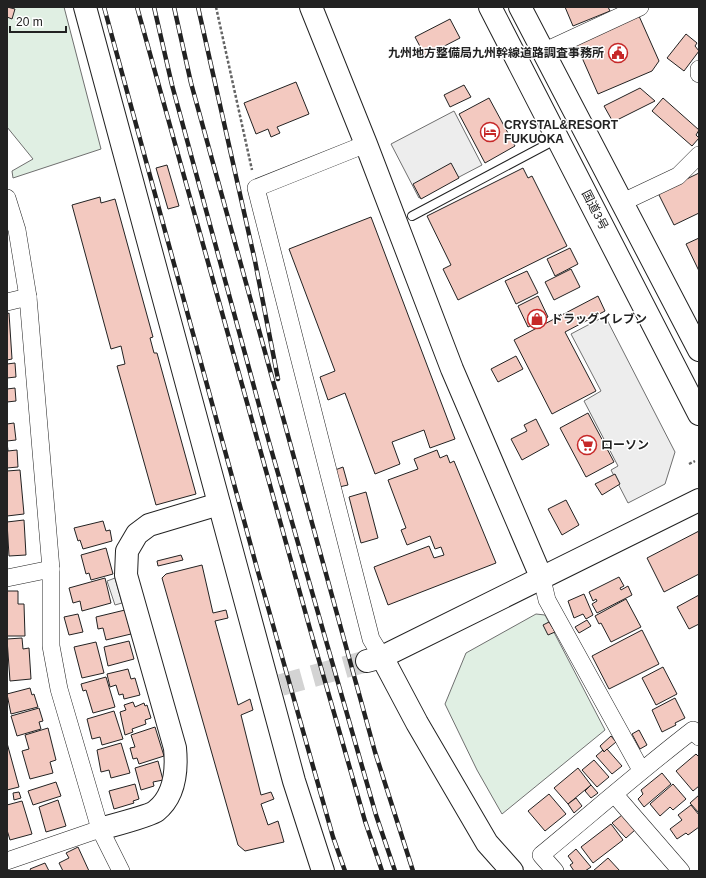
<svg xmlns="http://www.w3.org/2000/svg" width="706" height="878" font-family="Arial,'Noto Sans JP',sans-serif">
<rect width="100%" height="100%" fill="#fff"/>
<g fill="#e0efe3" stroke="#6f6f6f">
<path d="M7,7H64L101,149L13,178L12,171L33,159L7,127Z"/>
<path d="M536,614L545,615L605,730L502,814L477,770L445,704L466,653Z"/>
</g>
<g fill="#ededed" stroke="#6f6f6f">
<path d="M454,111L482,165L419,198L391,144Z"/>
<path d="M605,316L675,452L665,484L628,503L611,470L618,466L584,401L601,391L571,334Z"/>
<path d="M115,578L122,603L115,605L107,581Z"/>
</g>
<g fill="#f3c9c0" stroke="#222">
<path d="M7,7L15,9L12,19L7,17Z"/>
<path d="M565,7H608L610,11L573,26Z"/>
<path d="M639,16L659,61L652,71L598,94L576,44Z"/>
<path d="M450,19L460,38L425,56L415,37Z"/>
<path d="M686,34L697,43L695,46L699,51L684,71L667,58Z"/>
<path d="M296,82L309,114L277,127L280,133L271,137L268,129L256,134L244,103Z"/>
<path d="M464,85L471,97L450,107L444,95Z"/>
<path d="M640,88L655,101L613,122L604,106Z"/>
<path d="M489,98L515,146L485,163L459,114Z"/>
<path d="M663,98L699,130L696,135L699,138L692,146L652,111Z"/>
<path d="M451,163L459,178L421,199L413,184Z"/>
<path d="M167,165L179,206L168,209L156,168Z"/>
<path d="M523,168L528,178L532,176L567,246L458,300L443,269L451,265L427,216Z"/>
<path d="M699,173V213L674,225L658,193Z"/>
<path d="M100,197L101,203L115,199L153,337L150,338L154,353H157L196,494L156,505L117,366L125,364L121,346L111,349L72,205Z"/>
<path d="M371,217L455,439L430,448L424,430L392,442L400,464L375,474L345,393L328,400L320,377L335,371L289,249Z"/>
<path d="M699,238V271L686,244Z"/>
<path d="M570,248L578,264L555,276L547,259Z"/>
<path d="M571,269L580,287L554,300L545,282Z"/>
<path d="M527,271L538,293L516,304L505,281Z"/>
<path d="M538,296L548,317L528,327L518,306Z"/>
<path d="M598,296L605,311L565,332L596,391L552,414L514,340Z"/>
<path d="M9,313L12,359L7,360V314Z"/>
<path d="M516,356L523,369L498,382L491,369Z"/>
<path d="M15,363L16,377L7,378V364Z"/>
<path d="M15,388L16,401L7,402V389Z"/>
<path d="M588,413L614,462L586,477L560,428Z"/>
<path d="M536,419L549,445L522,460L511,439L527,431L524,425Z"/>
<path d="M14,423L16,440L7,441V424Z"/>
<path d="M7,442L8,451L17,450L18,467L7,468Z"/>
<path d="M437,450L440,458L447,455L450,463L454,461L496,563L388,605L374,567L429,546L434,558L444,555L441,547L435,549L430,536L407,545L401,530L406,528L388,480L418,469L414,459Z"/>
<path d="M343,467L348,485L339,487L335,470Z"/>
<path d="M20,470L24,514L7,516V471Z"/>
<path d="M615,474L620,484L602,495L595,484Z"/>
<path d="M366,492L378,538L361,543L349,497Z"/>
<path d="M566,500L579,525L562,535L548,509Z"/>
<path d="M24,520L26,555L9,556L7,522Z"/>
<path d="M103,521L106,531L110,530L112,541L83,549L80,540L78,541L74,528Z"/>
<path d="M699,531V574L664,592L647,558Z"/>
<path d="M106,548L113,574L91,580L89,573L86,574L81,555Z"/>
<path d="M181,555L183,560L158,566L157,561Z"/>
<path d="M202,565L213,613L226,610L228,618L215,621L238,705L250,699L253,710L241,715L261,795L271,792L274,799L261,804L268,825L278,821L284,842L245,851L238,845L162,578L166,574Z"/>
<path d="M619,577L624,586L620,588L621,590L628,586L632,595L597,613L592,604L597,601L596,599L593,601L589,592Z"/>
<path d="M105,578L111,603L82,611L80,601L73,603L69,588Z"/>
<path d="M7,591H18V604H24L25,636H7Z"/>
<path d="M584,594L593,615L586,619L583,614L574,618L568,601Z"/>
<path d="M699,595V624L689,629L677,607Z"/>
<path d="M626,599L641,627L611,642L601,623L599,624L595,616Z"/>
<path d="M125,610L131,634L106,640L103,628L98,629L96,617Z"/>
<path d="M78,614L83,632L69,635L64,617Z"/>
<path d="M587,620L591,626L579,633L575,627Z"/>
<path d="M549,622L555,632L548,635L543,625Z"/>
<path d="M642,630L659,664L609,689L592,656Z"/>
<path d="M22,638L23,649L29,648L31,679L10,681L7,639Z"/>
<path d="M129,641L134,659L108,666L104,647Z"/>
<path d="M96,642L104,673L82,678L74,647Z"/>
<path d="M663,667L677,694L656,705L642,678Z"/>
<path d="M128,669L131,679L135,678L140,695L124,699L123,694L119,695L116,685L110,687L107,674Z"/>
<path d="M106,677L115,707L93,713L86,690L83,691L81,684Z"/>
<path d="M30,688L32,695L34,694L38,707L11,714L7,694Z"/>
<path d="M675,698L685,718L675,723L676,725L662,732L652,710Z"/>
<path d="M133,702L135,707L144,703L145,706L147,705L151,718L145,720L146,724L132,729L133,732L125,735L120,712L126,710L124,705Z"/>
<path d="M39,708L43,721L39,722L41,729L17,736L11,716Z"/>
<path d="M114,711L123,739L102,745L100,737L92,739L87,719Z"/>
<path d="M155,727L164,756L139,764L137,758L133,759L130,748L135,747L131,735Z"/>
<path d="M48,728L56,760L50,762L53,773L30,779L22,751L29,749L25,735Z"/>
<path d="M639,730L647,745L640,749L632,734Z"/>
<path d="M611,736L616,742L604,752L600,746Z"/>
<path d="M7,743L19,787L7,790Z"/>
<path d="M121,743L130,773L111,778L109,770L101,772L97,750Z"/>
<path d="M607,749L622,766L612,774L596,756L603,750L604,752Z"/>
<path d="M696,754L699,757V786L693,791L676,771Z"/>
<path d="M594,760L609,777L597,787L582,770Z"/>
<path d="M158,761L163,780L153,782L154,786L141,790L135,768Z"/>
<path d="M578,768L591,785L568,804L554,788Z"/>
<path d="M662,773L671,784L644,807L638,799L643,794L641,790Z"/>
<path d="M56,782L61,796L33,805L28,791Z"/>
<path d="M135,784L139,799L133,801L134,803L114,809L109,791Z"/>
<path d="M673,784L686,799L673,810L670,807L660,816L650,804Z"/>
<path d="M591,785L598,793L591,798L585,791Z"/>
<path d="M19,792L21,798L14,800L13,793Z"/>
<path d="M549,794L566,814L545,831L528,811Z"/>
<path d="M699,795V813L690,803Z"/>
<path d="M576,798L582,806L574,813L568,804Z"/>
<path d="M58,800L66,826L46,832L39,807Z"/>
<path d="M22,801L32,834L10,840L7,830V805Z"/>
<path d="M691,805L699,815V827L688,835L686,833L677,839L670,829L682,820L678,815Z"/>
<path d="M622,815L635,830L626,838L612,823Z"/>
<path d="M611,824L623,840L593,863L581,847Z"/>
<path d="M78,847L89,871H63L59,863L69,858L66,853Z"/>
<path d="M576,849L591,867L585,871H574L570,865L573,863L568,856Z"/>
<path d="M608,858L620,871H593Z"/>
<path d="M45,863L49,871H31L30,869Z"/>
</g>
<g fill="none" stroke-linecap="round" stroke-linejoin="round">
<path stroke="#d3d3d3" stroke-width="22" stroke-dasharray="22 11" stroke-linecap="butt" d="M281,685L367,661"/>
<g stroke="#222" stroke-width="10">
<path id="lane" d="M412,216L557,139"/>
</g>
<g stroke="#222" stroke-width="18">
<g id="street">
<path d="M543,52L640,7"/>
<path d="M699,69V74"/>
<path d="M366,144L256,188L371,639L382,657"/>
<path d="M7,198L17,230L28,297L51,569V646L59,689L100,829L121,871"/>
<path d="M623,202L678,176L699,155"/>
<path d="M7,302L28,297"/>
<path d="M7,578L51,569"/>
<path d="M542,579L547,600L641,770"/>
<path d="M615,795L681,871"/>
<path d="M7,861L100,829"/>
<path d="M555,871L541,855C592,813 641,770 693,730L699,737"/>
</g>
</g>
<g stroke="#222" stroke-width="24">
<g id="secondary">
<path d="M85,7L294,781L323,871"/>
<path d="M311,7L366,144L452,369L542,579"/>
<path d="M382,657L417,723L487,843L512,871"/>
<path d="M367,661L382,657L699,500"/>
<path d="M100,829C110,826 150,816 156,811C175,796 177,769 175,748L126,575L127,551L137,534L149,525L219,504"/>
</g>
</g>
<g stroke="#222" stroke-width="24">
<g id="highway">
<path d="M490,7L699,414"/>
<path d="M520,7L699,350"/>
</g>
</g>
<g stroke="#646464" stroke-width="2.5" stroke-dasharray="3 2" stroke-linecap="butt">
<path d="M216,7L252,170"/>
<path d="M689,464L695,461"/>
</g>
<use href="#lane" stroke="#fff" stroke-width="8"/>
<use href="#street" stroke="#fff" stroke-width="17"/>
<use href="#secondary" stroke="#fff" stroke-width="22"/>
<use href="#highway" stroke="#fff" stroke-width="22"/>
<g stroke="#222" stroke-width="4.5">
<g id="rail">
<path d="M104,7L258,572L333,837L345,871"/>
<path d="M137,7L310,629L365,821L382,871"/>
<path d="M154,7L172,85L269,442L376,815L395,871"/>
<path d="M174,7L191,83L375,752L413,871"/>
<path d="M198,7L255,261L278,379"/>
</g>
</g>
<use href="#rail" stroke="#fff" stroke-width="3" stroke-dasharray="9" stroke-linecap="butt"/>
</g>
<defs>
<g id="civic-ring" transform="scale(1)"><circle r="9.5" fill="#fff" stroke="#c62828" stroke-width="1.5"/><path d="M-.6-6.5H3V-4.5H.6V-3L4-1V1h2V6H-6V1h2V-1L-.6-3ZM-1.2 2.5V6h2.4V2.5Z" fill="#c62828"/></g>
<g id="hotel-ring" transform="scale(1)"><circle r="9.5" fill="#fff" stroke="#c62828" stroke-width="1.5"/><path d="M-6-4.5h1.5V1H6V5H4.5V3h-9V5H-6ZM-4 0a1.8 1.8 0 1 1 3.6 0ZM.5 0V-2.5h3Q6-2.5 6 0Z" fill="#c62828"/></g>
<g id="shop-ring" transform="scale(1)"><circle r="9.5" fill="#fff" stroke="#c62828" stroke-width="1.5"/><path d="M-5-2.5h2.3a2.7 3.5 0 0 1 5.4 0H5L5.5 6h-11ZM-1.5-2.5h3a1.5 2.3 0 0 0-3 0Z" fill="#c62828"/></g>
<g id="supermarket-ring" transform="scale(1)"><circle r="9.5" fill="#fff" stroke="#c62828" stroke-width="1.5"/><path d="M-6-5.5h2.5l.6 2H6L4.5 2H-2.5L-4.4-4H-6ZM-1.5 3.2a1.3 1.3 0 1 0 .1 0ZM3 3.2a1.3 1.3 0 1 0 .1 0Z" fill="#c62828"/></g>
</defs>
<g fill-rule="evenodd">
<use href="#civic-ring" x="618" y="53"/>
<use href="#hotel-ring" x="490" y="132"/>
<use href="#shop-ring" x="537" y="319"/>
<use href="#supermarket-ring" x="587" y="445"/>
</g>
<g text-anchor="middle" stroke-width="3" stroke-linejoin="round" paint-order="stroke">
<g font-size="12" font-weight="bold" fill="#222" stroke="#fff" text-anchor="start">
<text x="604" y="57" text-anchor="end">九州地方整備局九州幹線道路調査事務所</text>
<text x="504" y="129">CRYSTAL&amp;RESORT<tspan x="504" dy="14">FUKUOKA</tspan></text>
<text x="551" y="323">ドラッグイレブン</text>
<text x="601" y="449">ローソン</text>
</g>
<g font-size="12" fill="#222" stroke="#fff">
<text transform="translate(595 210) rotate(63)" y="4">国道3号</text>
</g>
</g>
<rect width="706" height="878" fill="none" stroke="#222222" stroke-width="16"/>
<path d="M10 26v6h56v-6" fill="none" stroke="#222222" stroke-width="2"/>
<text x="16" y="26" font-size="12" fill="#222222" stroke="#ffffff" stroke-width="3" paint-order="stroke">20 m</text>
</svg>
